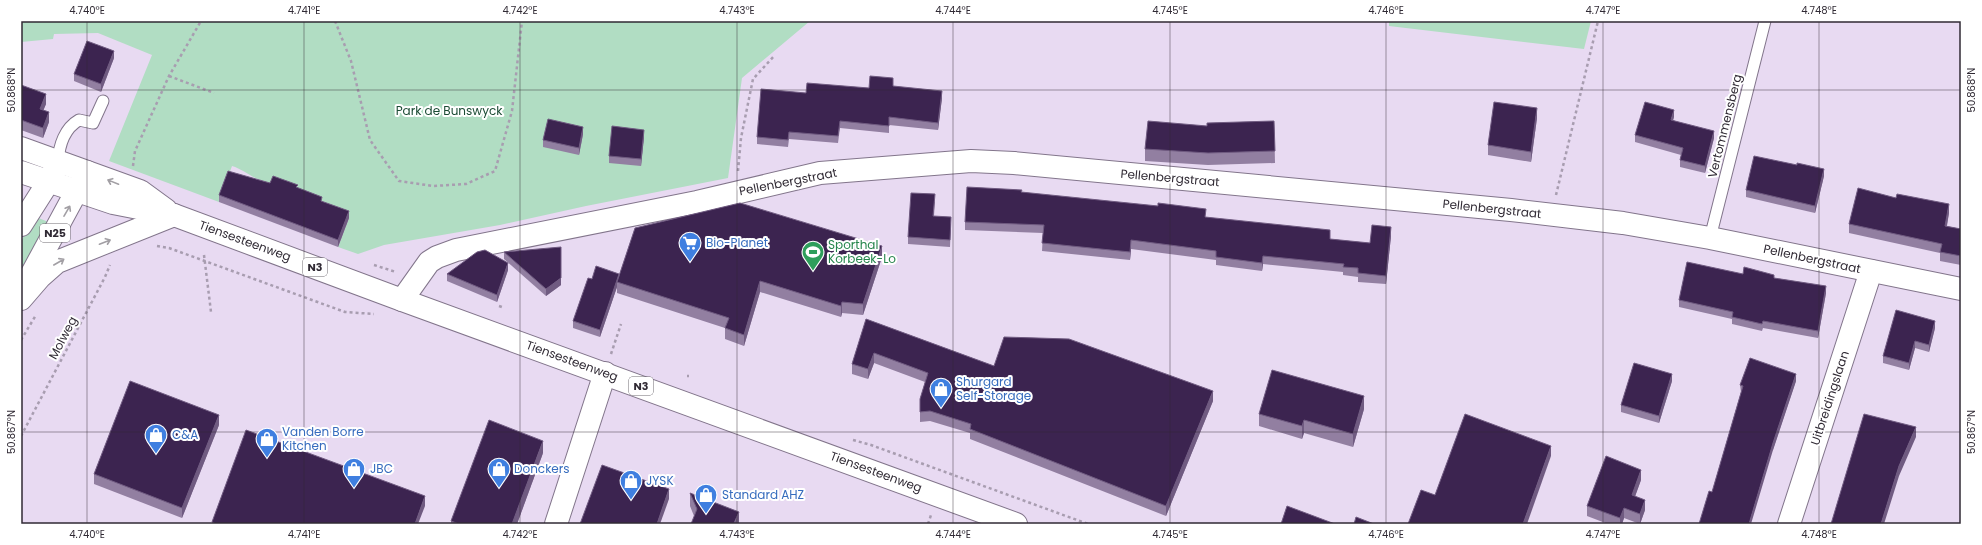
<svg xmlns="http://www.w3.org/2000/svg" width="1982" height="545" font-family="Poppins,sans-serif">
<rect width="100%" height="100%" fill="#e8daf2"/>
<g fill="#b1ddc3">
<path d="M21,21H810L742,78L728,178L586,206L500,225L384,245L358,254L338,247L349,218C319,205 290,190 260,180C250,176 242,169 232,166L219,202L109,161L152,55L98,33L54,34L53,39L21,42Z"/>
<path d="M1389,21H1591L1584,49L1389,26Z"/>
<path d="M36,217L51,223L21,272V241Z"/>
</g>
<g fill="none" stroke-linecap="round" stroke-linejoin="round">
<g stroke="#82758b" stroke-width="13">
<g id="service">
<path d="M58,162C59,145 65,128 79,120L93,123L103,101"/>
<path d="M1710,238L1765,21"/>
</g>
</g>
<g stroke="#82758b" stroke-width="24">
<g id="minor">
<path d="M402,300L429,262L437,257L456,250L697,202L820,173L971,161L1014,163L1511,210L1623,223L1710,238L1961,289"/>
<path d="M556,524L605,373"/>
<path d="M1789,524L1871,271"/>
</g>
</g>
<g stroke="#82758b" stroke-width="24">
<g id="primary">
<path d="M21,148L140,191L166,210"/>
<path d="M21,172L113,203L174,215L402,300L1016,524"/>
</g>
</g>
<g stroke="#82758b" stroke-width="24">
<g id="trunk">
<path d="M21,225L49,181L58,162"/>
<path d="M29,279L87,172"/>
<path d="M21,299L40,277L57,262L174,215"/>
</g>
</g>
<g stroke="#a89db0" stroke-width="2.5" stroke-dasharray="3 3" stroke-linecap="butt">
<path d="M335,21L351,61L370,140L399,181L433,186L466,184L495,171L512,111L522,21"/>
<path d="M169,76L214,93"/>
<path d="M133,166L135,151L169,76L201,21"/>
<path d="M738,171L741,138L753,79L775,55"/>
<path d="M1556,195L1598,21"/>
<path d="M157,246L169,248L345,312L374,314"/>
<path d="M204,255L211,312"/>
<path d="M374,265L396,272"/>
<path d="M499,306L502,307"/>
<path d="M21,340L36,315"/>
<path d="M611,354L621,324"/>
<path d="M687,376H689"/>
<path d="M21,436L105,277L110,265"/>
<path d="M853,440L871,445L1088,524"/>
<path d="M928,524L931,515"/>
</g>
<use href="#service" stroke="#fff" stroke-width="11"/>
<use href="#minor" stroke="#fff" stroke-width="22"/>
<use href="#primary" stroke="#fff" stroke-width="22"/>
<use href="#trunk" stroke="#fff" stroke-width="22"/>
</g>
<g fill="#927fa1">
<path d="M114,58L101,92L74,81V74Z"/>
<path d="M21,85L46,104L43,110L49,122L43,138L21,130Z"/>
<path d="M893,86L942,98L938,130L889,125V133L840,128L838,143L789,139L788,147L757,144V137L806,93Z"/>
<path d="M1674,117L1673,120L1714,138L1705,173L1680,167V160L1681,155L1635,142V135Z"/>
<path d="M1537,118L1531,162L1488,155V145Z"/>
<path d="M1274,121L1275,163L1208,165L1145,161V149L1207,126Z"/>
<path d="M583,134L579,155L543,147V140Z"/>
<path d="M644,137L641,166L609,163V156Z"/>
<path d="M1797,165L1824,176L1815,213L1746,197V190Z"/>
<path d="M270,183L298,188L349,218L338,247L219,202V195Z"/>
<path d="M1022,192L1206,217L1330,239L1370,243L1391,236L1386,284L1358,282V277L1343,275V272L1263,264L1262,271L1216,265V260L1131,249L1130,260L1042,251L1043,233L965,230V222Z"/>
<path d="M935,201L934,216L951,224L950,247L908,244V237Z"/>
<path d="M1949,213L1947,226L1961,229V265L1940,261V253L1849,233V224Z"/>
<path d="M504,252L561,285L546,296L504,259Z"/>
<path d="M882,257L863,315L842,313L841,317L760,292L744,346L725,339V328L617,293V287L600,337L573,328V321L592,279Z"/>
<path d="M508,270L497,302L447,281V274Z"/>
<path d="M1743,274L1774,278L1826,293L1818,338L1763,328L1762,331L1732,324V319L1679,307V300Z"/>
<path d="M866,319L994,366L1213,401L1166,516L970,439V433L930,421L920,422V399L925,382L874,363L868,379L852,374V364Z"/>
<path d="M1935,328L1929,352L1915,348L1909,370L1883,363V356Z"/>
<path d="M1672,381L1659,423L1621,412V405Z"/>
<path d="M1796,381L1773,450L1712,492L1741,392L1740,385Z"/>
<path d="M1364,409L1353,447L1304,433L1302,439L1259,426V414Z"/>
<path d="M219,425L182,518L94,484V474Z"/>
<path d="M543,453L517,524H451V521Z"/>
<path d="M1641,480L1635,496L1645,510L1640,524L1624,518L1622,524H1608L1587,516V506Z"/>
<path d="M690,493L739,524L694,516L690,506Z"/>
</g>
<g fill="#705b81">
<path d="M114,51V58L101,92V84Z"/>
<path d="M942,91V98L938,130V123Z"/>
<path d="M46,94V104L40,119V109Z"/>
<path d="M1537,108V118L1531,162V152Z"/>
<path d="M1674,110V117L1671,127V120Z"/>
<path d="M49,112V122L43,138V128Z"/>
<path d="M583,127V134L579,155V148Z"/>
<path d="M644,130V137L641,166V159Z"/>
<path d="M1714,131V138L1705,173V166Z"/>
<path d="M1824,169V176L1815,213V206Z"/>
<path d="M1949,204V213L1945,235V226Z"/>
<path d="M349,211V218L338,247V240Z"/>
<path d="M1391,227V236L1386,284V276Z"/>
<path d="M1131,240V249L1130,260V252Z"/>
<path d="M882,246V257L863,315V304Z"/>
<path d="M1263,256V264L1262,271V263Z"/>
<path d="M508,263V270L497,302V295Z"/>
<path d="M619,274L617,282V287L600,337V330Z"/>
<path d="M561,278V285L546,296V289Z"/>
<path d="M760,281V292L744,346V335Z"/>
<path d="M1826,286V293L1818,338V331Z"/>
<path d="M842,302V313L841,317V306Z"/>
<path d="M1935,321V328L1929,352V345Z"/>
<path d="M1915,341V348L1909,370V363Z"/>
<path d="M874,353V363L868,379V369Z"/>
<path d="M1672,374V381L1659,423V416Z"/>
<path d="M1796,374V381L1773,450L1751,524H1749L1773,443Z"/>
<path d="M1213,391V401L1166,516V506Z"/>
<path d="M1364,396V409L1353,447V434Z"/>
<path d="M219,415V425L182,518V508Z"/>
<path d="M1304,420V433L1302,439V426Z"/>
<path d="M1916,427V437L1899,476L1884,524H1881L1899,466Z"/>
<path d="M543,441V453L517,524H512Z"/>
<path d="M1551,446V456L1527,524H1523Z"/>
<path d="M1641,470V480L1632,505V495Z"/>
<path d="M669,489V499L660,524H657Z"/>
<path d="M425,496V506L418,524H415Z"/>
<path d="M1645,500V510L1640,524V514Z"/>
<path d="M1624,508V518L1622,524H1620V518Z"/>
<path d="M739,512V524H734Z"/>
</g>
<g fill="#3c2450" stroke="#705b81">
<path d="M87,41L114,51L101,84L74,74Z"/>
<path d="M870,76L893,78V86L942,91L938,123L889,117V126L840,121L838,136L789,132L788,140L757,137L761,89L806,93L807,83L869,88Z"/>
<path d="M21,85L46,94L40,109L49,112L43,128L21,120Z"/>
<path d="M1494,102L1537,108L1531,152L1488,145Z"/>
<path d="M1645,102L1674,110L1671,120L1714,131L1705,166L1680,160L1683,148L1635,135Z"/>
<path d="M548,119L583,127L579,148L543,140Z"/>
<path d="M1148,121L1207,126V123L1274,121L1275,151L1208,153L1145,149Z"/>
<path d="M612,126L644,130L641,159L609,156Z"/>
<path d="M1754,156L1797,165V163L1824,169L1815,206L1746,190Z"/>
<path d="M228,171L270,183L273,176L298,185L296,187L322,197L321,201L349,211L338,240L219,195Z"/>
<path d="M967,187L1022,190L1021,192L1158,206V203L1206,209L1205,217L1330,230V239L1370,243L1372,225L1391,227L1386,276L1358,273V268L1343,267L1344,264L1263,256L1262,263L1216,257V251L1131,240L1130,252L1042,243L1044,225L965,222Z"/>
<path d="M1858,188L1896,198L1897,194L1949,204L1945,226L1961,229V256L1940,252L1942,244L1849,224Z"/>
<path d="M911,193L935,194L933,216L951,217L950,240L908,237Z"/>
<path d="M740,203L882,246L863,304L842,302L841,306L760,281L744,335L725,328L729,318L617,282L635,228Z"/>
<path d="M561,247V278L546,289L504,252Z"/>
<path d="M485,250L508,263L497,295L447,274L477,252Z"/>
<path d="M1687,262L1743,274L1744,267L1774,275V278L1826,286L1818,331L1763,321L1762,324L1732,317L1733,312L1679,300Z"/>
<path d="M596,266L619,274L600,330L573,321L588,278L592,279Z"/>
<path d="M1896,310L1935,321L1929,345L1915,341L1909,363L1883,356Z"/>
<path d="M866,319L994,366L1004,337L1069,339L1213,391L1166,506L970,429L971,424L930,411L920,412V399L928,373L874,353L868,369L852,364Z"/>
<path d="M1750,358L1796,374L1773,443L1749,524H1699L1709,491L1712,492L1743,386L1740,385Z"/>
<path d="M1634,363L1672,374L1659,416L1621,405Z"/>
<path d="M1272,370L1364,396L1353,434L1304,420L1302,426L1259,414Z"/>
<path d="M130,381L219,415L182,508L94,474Z"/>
<path d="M1465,414L1551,446L1523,524H1408L1421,490L1435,495Z"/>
<path d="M1864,414L1916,427L1899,466L1881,524H1831Z"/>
<path d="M489,420L543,441L512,524H459L451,521Z"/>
<path d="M246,430L425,496L415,524H216L212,522Z"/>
<path d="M1606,456L1641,470L1632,495L1645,500L1640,514L1624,508L1620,518L1587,506Z"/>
<path d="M602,465L669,489L657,524H580Z"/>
<path d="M690,493L739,512L734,523L737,524H691L697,509Z"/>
<path d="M1287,506L1335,524H1281Z"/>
<path d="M1356,517L1374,524H1354Z"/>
</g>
<defs><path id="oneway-shaft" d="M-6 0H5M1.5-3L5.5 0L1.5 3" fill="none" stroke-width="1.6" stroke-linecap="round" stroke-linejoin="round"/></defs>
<g stroke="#a29fa4">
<use href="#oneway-shaft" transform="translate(113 182) rotate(-158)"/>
<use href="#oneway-shaft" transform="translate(67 211) rotate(-60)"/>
<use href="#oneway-shaft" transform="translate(105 242) rotate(-21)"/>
<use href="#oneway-shaft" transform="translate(59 262) rotate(-30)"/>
</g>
<path fill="none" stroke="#302a34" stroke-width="1" stroke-opacity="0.45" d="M87,21V524M304,21V524M520,21V524M737,21V524M953,21V524M1170,21V524M1386,21V524M1603,21V524M1819,21V524M21,90H1961M21,432H1961"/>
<defs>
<g id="supermarket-pin" transform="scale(1.15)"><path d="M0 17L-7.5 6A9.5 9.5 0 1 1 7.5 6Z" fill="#3f7fe0" stroke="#fff"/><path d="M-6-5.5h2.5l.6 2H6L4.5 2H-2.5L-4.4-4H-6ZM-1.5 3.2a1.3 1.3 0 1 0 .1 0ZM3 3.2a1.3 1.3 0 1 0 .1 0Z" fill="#fff"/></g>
<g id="stadium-pin" transform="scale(1.15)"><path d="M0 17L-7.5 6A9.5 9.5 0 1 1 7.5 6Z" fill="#2e9e5b" stroke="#fff"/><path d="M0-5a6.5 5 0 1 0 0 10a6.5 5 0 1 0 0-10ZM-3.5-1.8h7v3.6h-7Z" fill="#fff"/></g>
<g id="shop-pin" transform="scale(1.15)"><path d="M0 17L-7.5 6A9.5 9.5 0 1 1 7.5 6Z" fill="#3f7fe0" stroke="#fff"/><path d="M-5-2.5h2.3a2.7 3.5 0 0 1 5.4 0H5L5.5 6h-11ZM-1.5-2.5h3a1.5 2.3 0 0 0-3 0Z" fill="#fff"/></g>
</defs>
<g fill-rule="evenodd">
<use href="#supermarket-pin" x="690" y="243"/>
<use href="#stadium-pin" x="813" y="252"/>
<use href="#shop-pin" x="941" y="389"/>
<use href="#shop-pin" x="156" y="435"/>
<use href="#shop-pin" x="267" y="439"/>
<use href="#shop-pin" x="354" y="469"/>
<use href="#shop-pin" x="499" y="469"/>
<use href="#shop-pin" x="631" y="481"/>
<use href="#shop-pin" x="706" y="495"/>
</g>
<g text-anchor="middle" stroke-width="4" stroke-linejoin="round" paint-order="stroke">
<g fill="#fff" stroke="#6e6a71" stroke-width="1">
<rect x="40" y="224" width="30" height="18" rx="3"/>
<rect x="303" y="258" width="24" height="18" rx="3"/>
<rect x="629" y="377" width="24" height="18" rx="3"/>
</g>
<g font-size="11" font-weight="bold" fill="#302a34">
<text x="55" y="237">N25</text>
<text x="315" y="271">N3</text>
<text x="641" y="390">N3</text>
</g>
<g font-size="12" fill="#1b4b34" stroke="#fff">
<text x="449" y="115">Park de Bunswyck</text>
</g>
<g font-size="12" fill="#302a34" stroke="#fff">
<text transform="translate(1725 126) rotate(-76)" y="4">Vertommensberg</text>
<text transform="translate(1170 178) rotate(5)" y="4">Pellenbergstraat</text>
<text transform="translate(788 182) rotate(-11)" y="4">Pellenbergstraat</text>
<text transform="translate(1492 209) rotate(6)" y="4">Pellenbergstraat</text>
<text transform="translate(245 241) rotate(20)" y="4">Tiensesteenweg</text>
<text transform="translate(1812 259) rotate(12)" y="4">Pellenbergstraat</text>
<text transform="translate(63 338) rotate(-62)" y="4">Molweg</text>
<text transform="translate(572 361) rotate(20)" y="4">Tiensesteenweg</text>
<text transform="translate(1830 398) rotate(-72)" y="4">Uitbreidingslaan</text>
<text transform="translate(876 472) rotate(20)" y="4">Tiensesteenweg</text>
</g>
<g font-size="12" fill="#366cbe" stroke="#fff" text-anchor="start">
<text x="706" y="247">Bio-Planet</text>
<text x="956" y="386">Shurgard<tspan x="956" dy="14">Self-Storage</tspan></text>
<text x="282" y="436">Vanden Borre<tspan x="282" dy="14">Kitchen</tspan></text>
<text x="172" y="439">C&amp;A</text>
<text x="370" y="473">JBC</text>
<text x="514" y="473">Donckers</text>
<text x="646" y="485">JYSK</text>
<text x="722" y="499">Standard AHZ</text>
</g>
<g font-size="12" fill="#27864d" stroke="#fff" text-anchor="start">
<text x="828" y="249">Sporthal<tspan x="828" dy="14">Korbeek-Lo</tspan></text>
</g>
</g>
<rect width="1982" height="545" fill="none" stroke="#ffffff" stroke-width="44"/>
<rect x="22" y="22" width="1938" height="501" fill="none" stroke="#302a34" stroke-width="1.5"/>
<g font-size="10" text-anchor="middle" fill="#302a34">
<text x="87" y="14">4.740°E</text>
<text x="304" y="14">4.741°E</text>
<text x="520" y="14">4.742°E</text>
<text x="737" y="14">4.743°E</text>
<text x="953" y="14">4.744°E</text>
<text x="1170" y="14">4.745°E</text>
<text x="1386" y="14">4.746°E</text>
<text x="1603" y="14">4.747°E</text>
<text x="1819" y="14">4.748°E</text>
<text transform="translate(11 90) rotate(-90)" y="4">50.868°N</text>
<text transform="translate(1971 90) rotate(-90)" y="4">50.868°N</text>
<text transform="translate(11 432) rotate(-90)" y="4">50.867°N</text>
<text transform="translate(1971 432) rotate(-90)" y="4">50.867°N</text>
<text x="87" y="538">4.740°E</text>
<text x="304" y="538">4.741°E</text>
<text x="520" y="538">4.742°E</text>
<text x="737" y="538">4.743°E</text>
<text x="953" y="538">4.744°E</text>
<text x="1170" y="538">4.745°E</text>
<text x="1386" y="538">4.746°E</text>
<text x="1603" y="538">4.747°E</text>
<text x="1819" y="538">4.748°E</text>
</g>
</svg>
